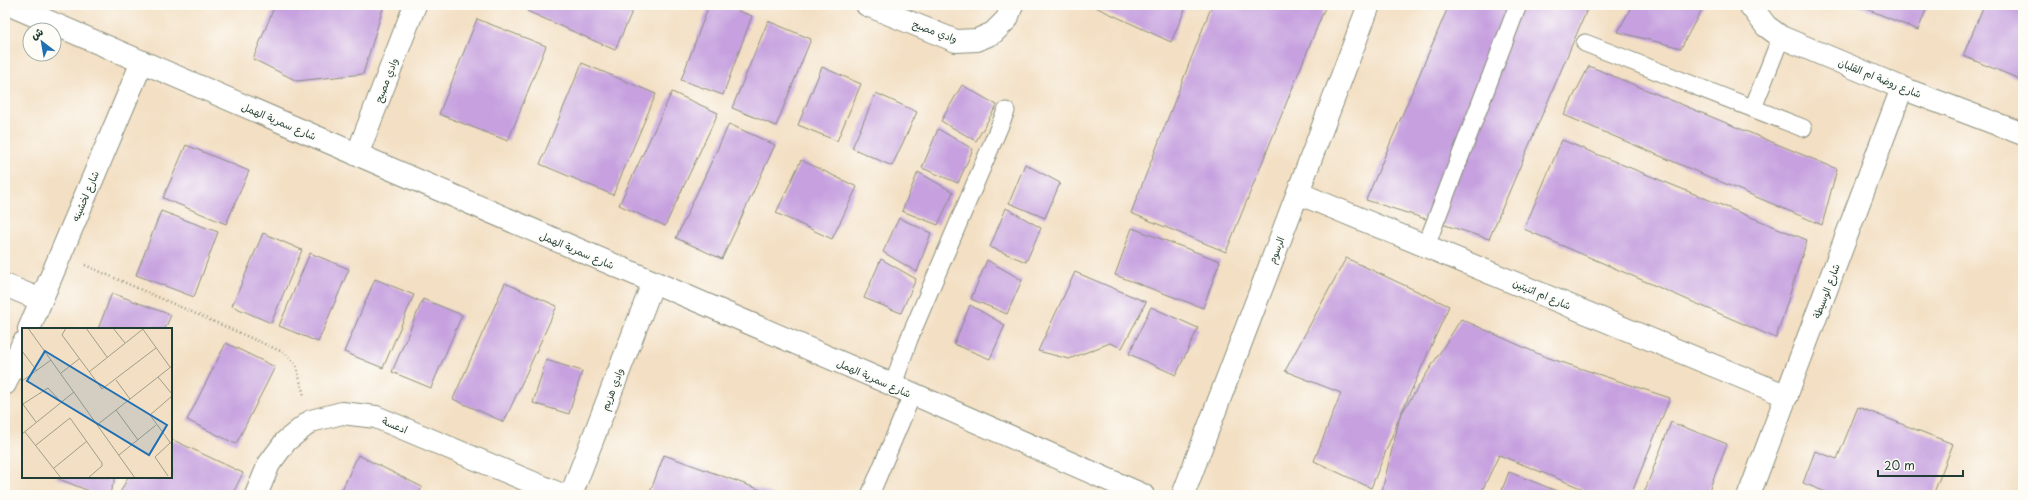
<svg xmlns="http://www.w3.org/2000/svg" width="2028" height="500" font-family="'Playpen Sans','Playpen Sans Arabic',sans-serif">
<rect width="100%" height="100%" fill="#fdfcf7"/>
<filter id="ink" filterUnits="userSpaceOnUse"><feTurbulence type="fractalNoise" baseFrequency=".025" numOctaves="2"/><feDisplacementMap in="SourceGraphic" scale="8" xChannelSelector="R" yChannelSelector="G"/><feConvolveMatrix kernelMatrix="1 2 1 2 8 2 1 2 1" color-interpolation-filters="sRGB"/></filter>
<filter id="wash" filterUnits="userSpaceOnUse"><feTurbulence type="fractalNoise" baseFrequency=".012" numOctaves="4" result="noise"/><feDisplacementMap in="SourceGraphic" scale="16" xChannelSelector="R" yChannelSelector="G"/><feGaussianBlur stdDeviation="0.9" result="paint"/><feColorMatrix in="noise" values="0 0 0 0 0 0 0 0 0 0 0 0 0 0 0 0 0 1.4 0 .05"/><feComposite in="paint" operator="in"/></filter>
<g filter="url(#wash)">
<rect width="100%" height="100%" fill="#f3dfc3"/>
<g id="blocks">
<g fill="#c6a0df">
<path d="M275,5H384L363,74L297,81L253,59Z"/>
<path d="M530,5H635L615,50L527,11Z"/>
<path d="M709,5H722L752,16L723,95L681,80Z"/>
<path d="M1091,5H1187L1171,42Z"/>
<path d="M1212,5H1326L1226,252L1131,213Z"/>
<path d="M1449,5H1589L1489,239L1366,200Z"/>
<path d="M1632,5H1704L1681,48L1618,32Z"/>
<path d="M1857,5H1928L1918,30Z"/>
<path d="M1984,5H2023L2022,80L1963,56Z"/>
<path d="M477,19L546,46L508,141L439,114Z"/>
<path d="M768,21L811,39L776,126L732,108Z"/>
<path d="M582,63L656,94L613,195L540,164Z"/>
<path d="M1589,66L1837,169L1822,225L1564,115Z"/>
<path d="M822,67L861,84L837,141L798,125Z"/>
<path d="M962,85L997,105L976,141L941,121Z"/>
<path d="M672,92L718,113L665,226L619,205Z"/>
<path d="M876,93L917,112L892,166L852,148Z"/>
<path d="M729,124L775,145L722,259L676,238Z"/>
<path d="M938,129L973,149L958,183L922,168Z"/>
<path d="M1562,140L1807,240L1776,338L1524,229Z"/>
<path d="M186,145L249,171L226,224L163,198Z"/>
<path d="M801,160L857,187L832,239L776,213Z"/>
<path d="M1025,164L1060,183L1045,218L1009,203Z"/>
<path d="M918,172L953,192L938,225L902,211Z"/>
<path d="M1006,208L1041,228L1026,262L990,247Z"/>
<path d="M161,211L218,232L194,297L136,275Z"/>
<path d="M899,218L931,233L917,272L883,252Z"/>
<path d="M1132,228L1220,261L1203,308L1115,275Z"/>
<path d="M263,233L302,250L271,323L232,306Z"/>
<path d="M310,253L349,269L318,342L279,326Z"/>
<path d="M1346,258L1449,306L1400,416L1461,319L1543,356L1670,398L1631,495H1598L1499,455L1480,495H1381L1400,416L1371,488L1314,461L1341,393L1285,371Z"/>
<path d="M881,259L916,279L901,313L864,298Z"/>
<path d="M987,260L1022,280L1007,314L971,299Z"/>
<path d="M1075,272L1146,302L1122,348L1110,343L1069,359L1038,351Z"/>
<path d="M375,279L414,295L383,368L344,352Z"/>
<path d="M505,283L557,306L504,422L453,399Z"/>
<path d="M112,293L171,315L165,329H98Z"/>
<path d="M423,299L462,315L431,388L392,372Z"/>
<path d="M970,305L1005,325L990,359L954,344Z"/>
<path d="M1151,307L1198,328L1176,375L1129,354Z"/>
<path d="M226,343L275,367L236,444L187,420Z"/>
<path d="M546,360L582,371L569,414L533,403Z"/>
<path d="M1858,407L1953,444L1933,495H1831V494L1803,483L1815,451L1837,459Z"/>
<path d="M1671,422L1727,444L1707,495H1649L1644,493Z"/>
<path d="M171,439L243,473L232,495H119L128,477H171Z"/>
<path d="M358,455L422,487L418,495L340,494Z"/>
<path d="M664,455L775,495H649Z"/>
<path d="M1509,472L1567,495H1500Z"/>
<path d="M54,477H116L109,495H99Z"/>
</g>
</g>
</g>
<g filter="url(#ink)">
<use href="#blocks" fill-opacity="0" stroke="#898e7c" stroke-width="1"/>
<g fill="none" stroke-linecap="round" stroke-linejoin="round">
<g stroke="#898e7c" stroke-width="19">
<g id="service">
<path d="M1585,43L1803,128"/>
<path d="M1753,108L1781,37"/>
<path d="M1426,246L1518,5"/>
<path d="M893,385L909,339L1006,111"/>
<path d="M870,495L912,395"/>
</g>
</g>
<g stroke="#898e7c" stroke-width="24">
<g id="minor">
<path d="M10,5L893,385L1143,495"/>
<path d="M867,5L956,41L977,40L993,33L1007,19L1012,5"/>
<path d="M1750,5L1766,26L1781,37L1902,88L2023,134"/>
<path d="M357,155L415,5"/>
<path d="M1298,193L1787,396"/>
<path d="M5,285L41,300"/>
<path d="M29,329L142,62"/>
<path d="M5,384L23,343"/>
<path d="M256,495L269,464L286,441L311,421L342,413L376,417L562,495"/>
<path d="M571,495L653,283"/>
<path d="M1183,495L1369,5"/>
<path d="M1749,495L1902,88"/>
</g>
</g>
<path stroke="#898e7c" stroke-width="2.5" stroke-dasharray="1 3" stroke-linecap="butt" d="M85,265L285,353L296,365L304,396"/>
<use href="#service" stroke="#fff" stroke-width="17"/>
<use href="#minor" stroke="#fff" stroke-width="22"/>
</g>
</g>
<g text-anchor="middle" stroke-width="3" stroke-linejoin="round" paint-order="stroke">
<g font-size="10" fill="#1f3d34" stroke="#fdfcf7">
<text transform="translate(935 31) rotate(20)" y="4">وادي مصبح</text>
<text transform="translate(1880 78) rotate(22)" y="4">شارع روضة ام القلبان</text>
<text transform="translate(386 80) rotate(-69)" y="4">وادي مصبح</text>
<text transform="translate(279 121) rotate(23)" y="4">شارع سمرية الهمل</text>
<text transform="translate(85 196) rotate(-67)" y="4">شارع لخشينه</text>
<text transform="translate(577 250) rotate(23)" y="4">شارع سمرية الهمل</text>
<text transform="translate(1276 250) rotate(-69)" y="4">الرسوم</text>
<text transform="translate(1826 291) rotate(-69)" y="4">شارع الوسيطة</text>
<text transform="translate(1542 294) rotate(23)" y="4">شارع ام اثنيتين</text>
<text transform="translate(874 378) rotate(24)" y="4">شارع سمرية الهمل</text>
<text transform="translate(612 389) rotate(-69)" y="4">وادي هزيم</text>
<text transform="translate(395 425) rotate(23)" y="4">ادعسة</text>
</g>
</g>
<g transform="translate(22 328)">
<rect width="150" height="150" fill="#f3dfc3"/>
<path fill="none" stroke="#9e9e8a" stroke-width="1" d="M6,0L113,150M44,0L40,7L80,61L134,20M64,0L85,29M91,0L103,15M120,0L148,39M0,23L15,43M67,44L121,1M39,45L57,31M136,49L150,66M94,52L108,71M0,53L29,32M150,68L128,87L150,117M0,75L14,94M1,76L26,60L39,74M94,82L116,112M75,97L150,38M3,104L39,150M0,106L52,64M14,117L48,90L80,135V138L66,150M97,127L134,97M32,140L65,113M146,148L133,129L148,115"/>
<path fill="#1f6fb2" fill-opacity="0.15" stroke="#1f6fb2" stroke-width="2" d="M23,23L145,97L127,127L5,53Z"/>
<rect width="150" height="150" fill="none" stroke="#1f3d34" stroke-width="2"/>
</g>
<rect width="2028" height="500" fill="none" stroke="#fdfcf7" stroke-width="20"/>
<g transform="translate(42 42) rotate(329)"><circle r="19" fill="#fdfcf7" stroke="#a4b0a9"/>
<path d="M0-3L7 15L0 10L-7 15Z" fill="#1f6fb2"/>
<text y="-6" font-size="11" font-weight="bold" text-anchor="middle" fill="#1f3d34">ش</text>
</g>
<path d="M1878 470v6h85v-6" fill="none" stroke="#1f3d34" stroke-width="2"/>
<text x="1884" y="470" font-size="12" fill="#1f3d34" stroke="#fdfcf7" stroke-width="3" paint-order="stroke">20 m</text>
</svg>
